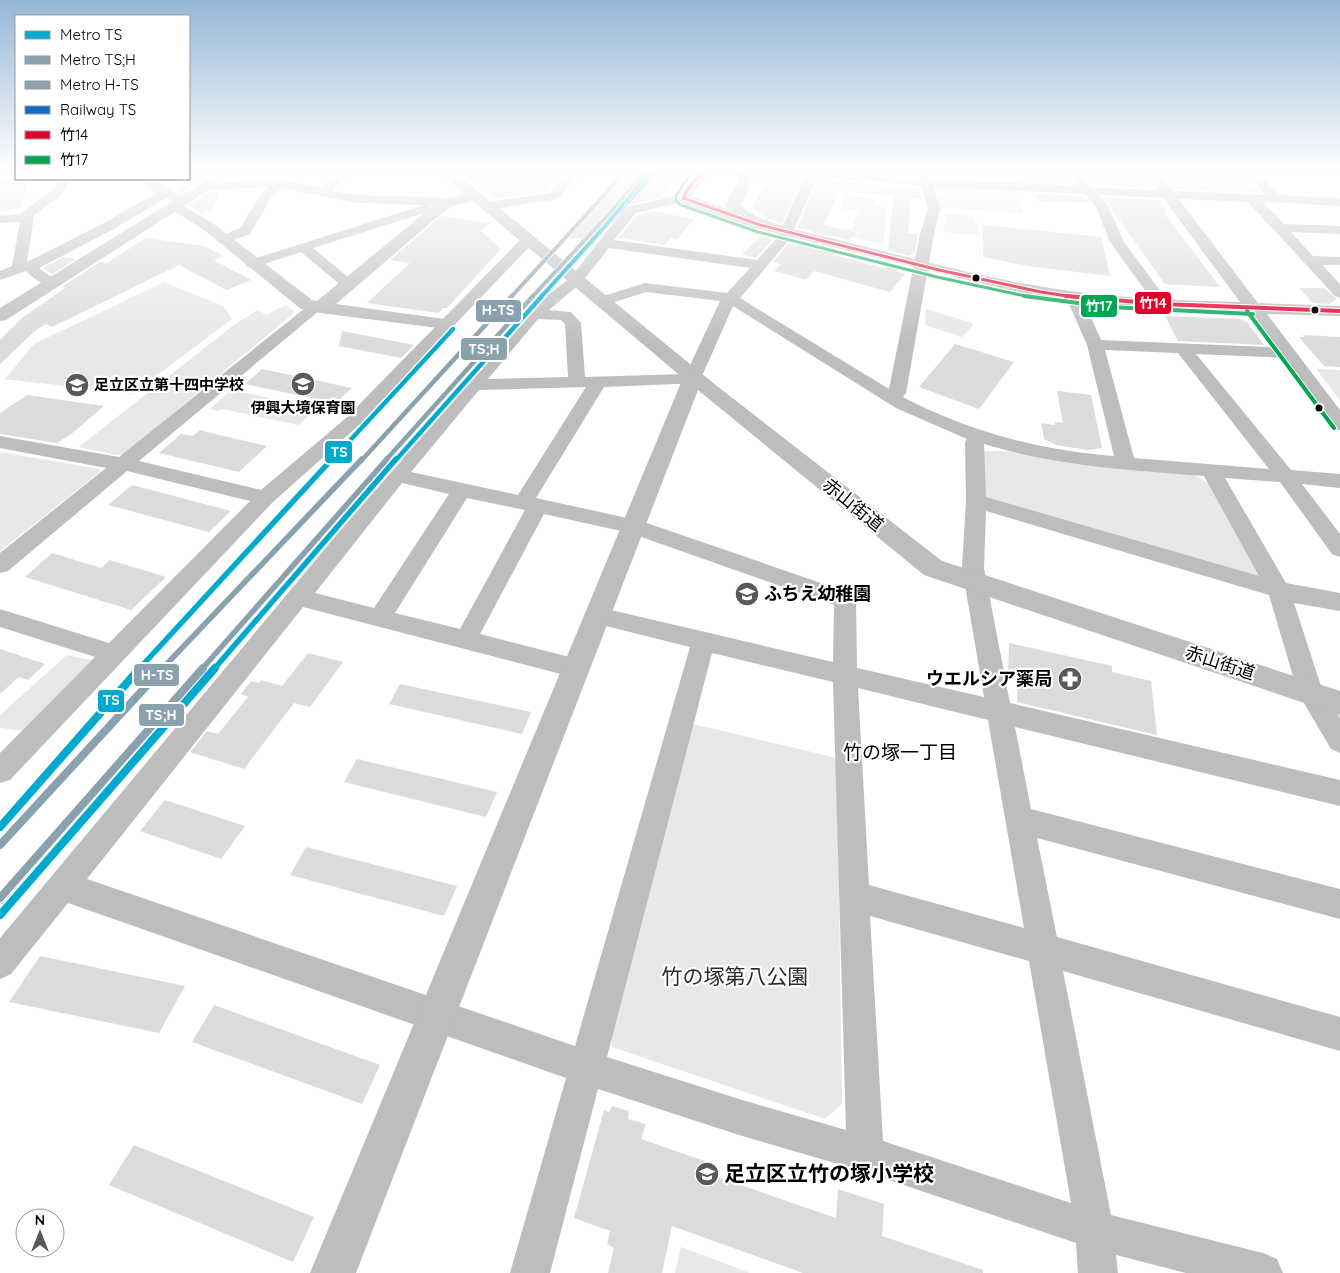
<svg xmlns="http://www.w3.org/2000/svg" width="1340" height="1273" font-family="Quicksand,'Noto Sans JP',sans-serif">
<rect width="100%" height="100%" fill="#fff"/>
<g fill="#e8e8e8">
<path d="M935,186L1015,191L1024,214L942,208L939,205Z"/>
<path d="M846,195L877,198L876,202L882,208L887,209L883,245L854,238L858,233L839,228L852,229L858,211L841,209Z"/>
<path d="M946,213L974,216V222H978V236L944,232Z"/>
<path d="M164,282L223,306L232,319L132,394L5,379L34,344Z"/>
<path d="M286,305L294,311L293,314L124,454L117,455L79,447L235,324L258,310L266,315Z"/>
<path d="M926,309L972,323L973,325L962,337L927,326L925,324Z"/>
<path d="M1316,369L1340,370V400Z"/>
<path d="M232,390L317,408L299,425L222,409L219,411L209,409Z"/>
<path d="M984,451H1013L1088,465L1194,475L1212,485L1266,574L1257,579L982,496Z"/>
<path d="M0,452L99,469L100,472L0,551Z"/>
<path d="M67,655L96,661L24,731L0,728V715Z"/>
<path d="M693,724L837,758L842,1104L825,1119L612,1047L610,1033Z"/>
<path d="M681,1247L750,1273H675Z"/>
</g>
<g fill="#dbdbdb">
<path d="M486,168H567L546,188L549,191L493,199L462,174Z"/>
<path d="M625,168H683L661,197L625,206L596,241L563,237Z"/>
<path d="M774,168H807L782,224L766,218L753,207Z"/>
<path d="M830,168H916L917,176Z"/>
<path d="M1025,168H1061L1074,184L1028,182L1025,176H1029Z"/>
<path d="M1078,168H1139L1153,188L1093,185Z"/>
<path d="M1157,168L1241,170L1261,193L1173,189Z"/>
<path d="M190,176H209L181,194L176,191Z"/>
<path d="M0,179H27L21,208L0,212Z"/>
<path d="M818,179L920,188L923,199L911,198L908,233L918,234L915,250L910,256L888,250L894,196L839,191L824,225L857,233L849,240L797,228Z"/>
<path d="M220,191L212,209L200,213L189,205L209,192Z"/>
<path d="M1034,194L1084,196L1090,203L1038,201Z"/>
<path d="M1103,197L1159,200L1168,213H1164L1220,287L1165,284Z"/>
<path d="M653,211L694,219L677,239L671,238L665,245L618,238L637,215Z"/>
<path d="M441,216L489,223L481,231L501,249L447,308H443L438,313L367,303L410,263L390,260Z"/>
<path d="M983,225L1101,237L1110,276L1028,266L983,257Z"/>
<path d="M761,236L773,239L756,258L742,254Z"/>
<path d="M146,238L204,246L224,256L214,260L251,280L227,290L179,265L52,327L46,324L36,330L0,364V340L22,318L65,288L63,286L100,262L107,263Z"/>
<path d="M792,239L838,250L833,255L887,269V262L901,266L896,271L905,274L890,292L814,271L806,280L774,271L781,264L773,262L789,243L798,246Z"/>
<path d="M63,257L76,259L52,274L43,268Z"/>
<path d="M1299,288H1325L1337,299L1329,304L1313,303Z"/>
<path d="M1165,316L1239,319L1247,322L1264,345L1178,341Z"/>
<path d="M342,331L414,345L401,358L339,346Z"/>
<path d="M1303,335L1340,337V367L1324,366L1299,337H1304Z"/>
<path d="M955,344L1014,362L979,409L919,387Z"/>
<path d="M262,369L352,388L336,403L245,384Z"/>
<path d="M1057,391L1091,395L1102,448L1088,450L1056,445L1044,439L1041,423L1055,425V422L1063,423Z"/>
<path d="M27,395L104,406L70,435L57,443L0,434V413Z"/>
<path d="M200,430L219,435L267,446L239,472L159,453L181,434L193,436Z"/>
<path d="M132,485L231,511L209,532L108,505Z"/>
<path d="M52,553L101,568L110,560L166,577L131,610L25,577Z"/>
<path d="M1009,643L1112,666V672L1151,681L1157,735L1017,702L1018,676L1008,674Z"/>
<path d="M0,649L45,664L28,680L19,677L0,694Z"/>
<path d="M308,653L343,662L310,707L294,703L244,769L190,752L207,731L218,734L248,697L241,694L251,681L259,683L261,680L282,686Z"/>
<path d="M400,684L531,712L522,734L389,704Z"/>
<path d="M357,759L497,792L486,817L344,782Z"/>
<path d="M165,800L245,826L221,859L140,831Z"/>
<path d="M306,847L457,886L444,916L290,875Z"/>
<path d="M40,956L185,986L159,1033L9,1002Z"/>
<path d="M214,1005L380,1065L362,1104L192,1042Z"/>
<path d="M612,1106L629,1111L628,1119L646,1124L641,1139L705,1161L703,1172L836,1218L838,1189L884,1204L882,1236L983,1270V1273H803L672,1226L662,1273H608L614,1248L607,1244L610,1231L574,1218L604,1110L609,1112Z"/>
<path d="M134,1145L314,1217L293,1262L109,1185Z"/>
</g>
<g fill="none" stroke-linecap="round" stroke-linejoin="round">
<g fill="#bdbdbd" fill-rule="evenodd">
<path d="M347,168H362L341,180L332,191L356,195L434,197L452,200L453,203L447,207L428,205L432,208L431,211L313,248L353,281L355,284L353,287H343L301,252L252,268L247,267L245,264L247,261L424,205L356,203L281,188L271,198L250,234L223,244L216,240L218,237L240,228L260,196L268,187L208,190L204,189L202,186L204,183L279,179L321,188L334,173Z"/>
<path d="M571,168H583L558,199L488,210L482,206L488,202L550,193Z"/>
<path d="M809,168L919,178L917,170L918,168H928L932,179L1078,186L1063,168H1075L1092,187L1265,195L1242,168H1254L1279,195L1340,198V206L1263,202L1284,224L1340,226V234L1291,232L1313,256L1340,257V265H1322L1340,284V298L1335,296L1248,202L1099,195L1108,206L1124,242L1170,304L1167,307H1157L1110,242L1096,207L1085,194L934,187L940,208L934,234L906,393L903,397C915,404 928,409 941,415C997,439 1054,451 1114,456L1087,345L1066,297L1069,294H1079L1082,297L1101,340L1287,348L1293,349L1295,353L1293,357L1287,358L1196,354L1291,470L1340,474V488L1302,484L1340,534V557L1332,554L1280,482L1225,478L1286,583L1340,593V611L1294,603L1322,689L1340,718V753L1331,749L1298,693L1269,595L986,511L984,568L1010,703L1340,780V806L1015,727L1031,809L1340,889V919L1037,838L1057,937L1340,1017V1051L1063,971L1111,1215L1263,1253L1277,1259L1283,1273H1186L1116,1255L1118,1273H1078L1076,1243L865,1172L739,1135L598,1089L550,1273H510L566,1078L68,903L11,974L0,979V938L390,471L528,311L571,277L626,207L683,194L689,198L687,201L636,213L614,240L757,260L777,238ZM817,177L921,186L928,208L920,234L889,389L740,298L790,239ZM609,248L750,268L727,293L645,283L597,298L594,301L597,304L602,306L646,292L720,301L686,374L585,377L581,323L571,312L549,310L581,283ZM733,306L896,408L967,439L965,442L966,501L962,568L984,697L857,668L856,600L853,594L641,521L536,498L604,387L699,383ZM538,319L561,320L565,324L568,377L488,379ZM1105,350L1178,353L1269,469L1134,458ZM586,387L518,495L411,472L479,390ZM984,444C1056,466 1129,470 1204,476L1259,576L986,497ZM402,483L449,494L374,608L315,593ZM467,498L525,510L460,629L395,613ZM544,514L630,533L834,605L833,662L598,607L590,610L586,616L590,622L690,647L575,1046L87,879L303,607L576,678L585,675L588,668L585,661L480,634ZM712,653L833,682L846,1130L739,1099L607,1057ZM858,688L988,720L1024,928L869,885ZM870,916L1029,961L1071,1203L883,1141Z"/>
<path d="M1333,168H1340V173Z"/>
<path d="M60,179H72L61,195L34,215L27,262L102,224L156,193L138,179H152L189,201L183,205L166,198L112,230L39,268L48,275L61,278L63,281L61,284C46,288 36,281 26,271L0,280V271L12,266L20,222L0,223V215L21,214L53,189Z"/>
<path d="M528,236L533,237L535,240L533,243L358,426L272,503L10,780L0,783V753L95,657L0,627V609L109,643L250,501L127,471L8,571L0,573V553L106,468L0,448V436L119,457L310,304H320L323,307L320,310L139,461L261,490L346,418L523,237Z"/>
</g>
<g fill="#bdbdbd" fill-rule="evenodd">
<path d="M435,168H450L717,386L942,561L1340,691V715L924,575L698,390L356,1273H310L683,378L473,201L452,206L442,213L336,304L452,320L455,324L452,328L446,329L320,313L301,309L204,230L168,207L170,204H180L214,224L312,300L317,301L432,207L442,200L465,194Z"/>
<path d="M701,168H741L748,170L753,180L740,205C757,224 813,233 839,240C909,257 979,277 1050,288C1112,298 1176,300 1240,302L1141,168H1155L1258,303L1340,306V316L1267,314L1340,410V430L1332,429L1248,313L1108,306L1029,295L755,228L681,203L677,196L691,176ZM715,172L737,176L739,180L725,205L727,209L691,196L701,182Z"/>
</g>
<path fill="#bfbfbf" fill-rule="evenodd" d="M226,168H243L6,320L0,321V308Z"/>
<g stroke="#fff" stroke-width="5">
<path id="bus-1-far1" d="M747,178C722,157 695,173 683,198L760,225L939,270L1041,292L1074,297"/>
</g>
<g stroke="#fff" stroke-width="6">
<path id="bus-1" d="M1066,296L1162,304L1340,311"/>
</g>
<g stroke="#fff" stroke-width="5">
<path id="bus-2-far1" d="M688,178L676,196V201L681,205L758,232L937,277L1030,297"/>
</g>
<g stroke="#fff" stroke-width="6">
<g id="bus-2">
<path d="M1024,296L1109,307L1253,314"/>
<path d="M1247,311L1334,428"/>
</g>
</g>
<use href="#bus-1-far1" stroke="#e4002b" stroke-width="3"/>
<use href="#bus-1" stroke="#e4002b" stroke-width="4"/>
<use href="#bus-2-far1" stroke="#00a651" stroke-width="3"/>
<use href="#bus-2" stroke="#00a651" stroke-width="4"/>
<g stroke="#fff" stroke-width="5.5">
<path id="rail-1-far3" d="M542,297L654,173"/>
</g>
<g stroke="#fff" stroke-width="7">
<path id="rail-1-far2" d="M396,461L543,296"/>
</g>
<g stroke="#fff" stroke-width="9">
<path id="rail-1-far1" d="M212,669L397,459"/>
</g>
<g stroke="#fff" stroke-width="11">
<path id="rail-1" d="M6,903L213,668"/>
</g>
<use href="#rail-1-far3" stroke="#0f6cc3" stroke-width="4"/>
<use href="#rail-1-far2" stroke="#0f6cc3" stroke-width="4.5"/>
<use href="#rail-1-far1" stroke="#0f6cc3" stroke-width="5.5"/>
<use href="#rail-1" stroke="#0f6cc3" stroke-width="8"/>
<g stroke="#fff" stroke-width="5.5">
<path id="metro-1-far3" d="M541,297L606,225L654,168"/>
</g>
<g stroke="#fff" stroke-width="7">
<g id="metro-1-far2">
<path d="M331,461L453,329"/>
<path d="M395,461L542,296"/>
</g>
</g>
<g stroke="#fff" stroke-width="9">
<g id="metro-1-far1">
<path d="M139,669L332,459"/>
<path d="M214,669L396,459"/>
</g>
</g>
<g stroke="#fff" stroke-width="11">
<g id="metro-1">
<path d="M0,827L140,668"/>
<path d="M0,915L215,668"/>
</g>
</g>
<g stroke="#fff" stroke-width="5.5">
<path id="metro-2-far3" d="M532,297L610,213L648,168"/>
</g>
<g stroke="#fff" stroke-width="7">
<path id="metro-2-far2" d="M385,461L533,296"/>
</g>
<g stroke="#fff" stroke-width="9">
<path id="metro-2-far1" d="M202,669L387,459"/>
</g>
<g stroke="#fff" stroke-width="11">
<path id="metro-2" d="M0,898L203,668"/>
</g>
<g stroke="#fff" stroke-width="5.5">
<path id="metro-3-far3" d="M511,297L629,168"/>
</g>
<g stroke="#fff" stroke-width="7">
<path id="metro-3-far2" d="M361,461L512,296"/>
</g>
<g stroke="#fff" stroke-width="9">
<path id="metro-3-far1" d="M162,669L362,459"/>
</g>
<g stroke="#fff" stroke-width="11">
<path id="metro-3" d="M0,845L163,668"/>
</g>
<use href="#metro-1-far3" stroke="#00a9ce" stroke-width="4"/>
<use href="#metro-1-far2" stroke="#00a9ce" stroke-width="4.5"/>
<use href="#metro-1-far1" stroke="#00a9ce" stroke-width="5.5"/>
<use href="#metro-1" stroke="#00a9ce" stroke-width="8"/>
<use href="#metro-2-far3" stroke="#8ba2ae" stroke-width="4"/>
<use href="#metro-2-far2" stroke="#8ba2ae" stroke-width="4.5"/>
<use href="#metro-2-far1" stroke="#8ba2ae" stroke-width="5.5"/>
<use href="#metro-2" stroke="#8ba2ae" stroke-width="8"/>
<use href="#metro-3-far3" stroke="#8ba2ae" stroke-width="4"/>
<use href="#metro-3-far2" stroke="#8ba2ae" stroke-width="4.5"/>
<use href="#metro-3-far1" stroke="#8ba2ae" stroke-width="5.5"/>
<use href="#metro-3" stroke="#8ba2ae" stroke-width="8"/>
</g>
<linearGradient id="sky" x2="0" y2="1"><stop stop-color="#95b6d6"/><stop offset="0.49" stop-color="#fff"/><stop offset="1" stop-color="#fff" stop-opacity="0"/></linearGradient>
<rect width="1340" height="346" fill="url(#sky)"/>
<defs>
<g id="school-disc" transform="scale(1.25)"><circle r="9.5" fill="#595959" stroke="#fff"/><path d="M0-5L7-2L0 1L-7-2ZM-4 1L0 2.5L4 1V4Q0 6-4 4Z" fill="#fff"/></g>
<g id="pharmacy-disc" transform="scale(1.25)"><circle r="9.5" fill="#595959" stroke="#fff"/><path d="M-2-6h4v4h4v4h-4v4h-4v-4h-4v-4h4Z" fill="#fff"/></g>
</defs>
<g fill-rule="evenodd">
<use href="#school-disc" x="303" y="384"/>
<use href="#school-disc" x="77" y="385"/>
<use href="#school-disc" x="747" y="594"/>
<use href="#pharmacy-disc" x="1070" y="679"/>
<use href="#school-disc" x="707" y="1174"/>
</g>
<g fill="#000" stroke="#fff" stroke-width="2">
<circle cx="976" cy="278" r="4.5"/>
<circle cx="1315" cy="310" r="4.5"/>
<circle cx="1319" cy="408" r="4.5"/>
</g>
<g text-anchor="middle" stroke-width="4.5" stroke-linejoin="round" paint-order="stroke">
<g font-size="15" font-weight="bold" fill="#000" stroke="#fff" text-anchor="start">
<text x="94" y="390">足立区立第十四中学校</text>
<text x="303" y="413" text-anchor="middle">伊興大境保育園</text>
</g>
<g font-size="18" fill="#000" stroke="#fff">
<text transform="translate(853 505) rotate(39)" y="6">赤山街道</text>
<text transform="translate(1220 663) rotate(18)" y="6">赤山街道</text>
</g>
<g font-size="18" font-weight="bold" fill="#000" stroke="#fff" text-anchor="start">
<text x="764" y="600">ふちえ幼稚園</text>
<text x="1052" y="685" text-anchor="end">ウエルシア薬局</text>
</g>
<g font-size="19" fill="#000" stroke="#fff">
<text x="900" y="759">竹の塚一丁目</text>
</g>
<g font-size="21" fill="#2c2c2c" stroke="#fff">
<text x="735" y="984">竹の塚第八公園</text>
</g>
<g font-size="21" font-weight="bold" fill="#000" stroke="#fff" text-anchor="start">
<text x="724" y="1181">足立区立竹の塚小学校</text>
</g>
</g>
<g stroke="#fff" stroke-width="2">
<rect x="1134" y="291" width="38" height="24" rx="5" fill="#e4002b"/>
<rect x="1080" y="294" width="38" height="24" rx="5" fill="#00a651"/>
<rect x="475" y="299" width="47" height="24" rx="5" fill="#8ba2ae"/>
<rect x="460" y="337" width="48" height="24" rx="5" fill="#8ba2ae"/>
<rect x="324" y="440" width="29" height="24" rx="5" fill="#00a9ce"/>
<rect x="133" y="663" width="47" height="24" rx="5" fill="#8ba2ae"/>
<rect x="97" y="689" width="28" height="24" rx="5" fill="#00a9ce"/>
<rect x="138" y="703" width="47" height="24" rx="5" fill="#8ba2ae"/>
</g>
<g font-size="14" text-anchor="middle" font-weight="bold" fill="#fff">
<text x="1153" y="308">竹14</text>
<text x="1099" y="311">竹17</text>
<text x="498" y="315">H-TS</text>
<text x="484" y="354">TS;H</text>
<text x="339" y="457">TS</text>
<text x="157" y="680">H-TS</text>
<text x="111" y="705">TS</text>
<text x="161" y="720">TS;H</text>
</g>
<rect x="15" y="15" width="175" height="165" fill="#ffffff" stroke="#999999"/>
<rect x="25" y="31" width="25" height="8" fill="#00a9ce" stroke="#999999"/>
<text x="60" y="40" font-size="15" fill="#000000">Metro TS</text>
<rect x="25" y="56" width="25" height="8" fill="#8ba2ae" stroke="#999999"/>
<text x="60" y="65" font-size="15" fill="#000000">Metro TS;H</text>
<rect x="25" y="81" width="25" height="8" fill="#8ba2ae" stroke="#999999"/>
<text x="60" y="90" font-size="15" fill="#000000">Metro H-TS</text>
<rect x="25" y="106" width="25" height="8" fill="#0f6cc3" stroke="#999999"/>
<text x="60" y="115" font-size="15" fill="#000000">Railway TS</text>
<rect x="25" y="131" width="25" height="8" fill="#e4002b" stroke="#999999"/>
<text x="60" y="140" font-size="15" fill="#000000">竹14</text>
<rect x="25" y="156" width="25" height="8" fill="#00a651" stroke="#999999"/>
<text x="60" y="165" font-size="15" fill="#000000">竹17</text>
<g transform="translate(40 1233)"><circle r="24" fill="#ffffff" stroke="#999999"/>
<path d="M0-4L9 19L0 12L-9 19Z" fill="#595959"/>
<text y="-8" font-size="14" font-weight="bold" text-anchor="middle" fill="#000000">N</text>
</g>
</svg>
